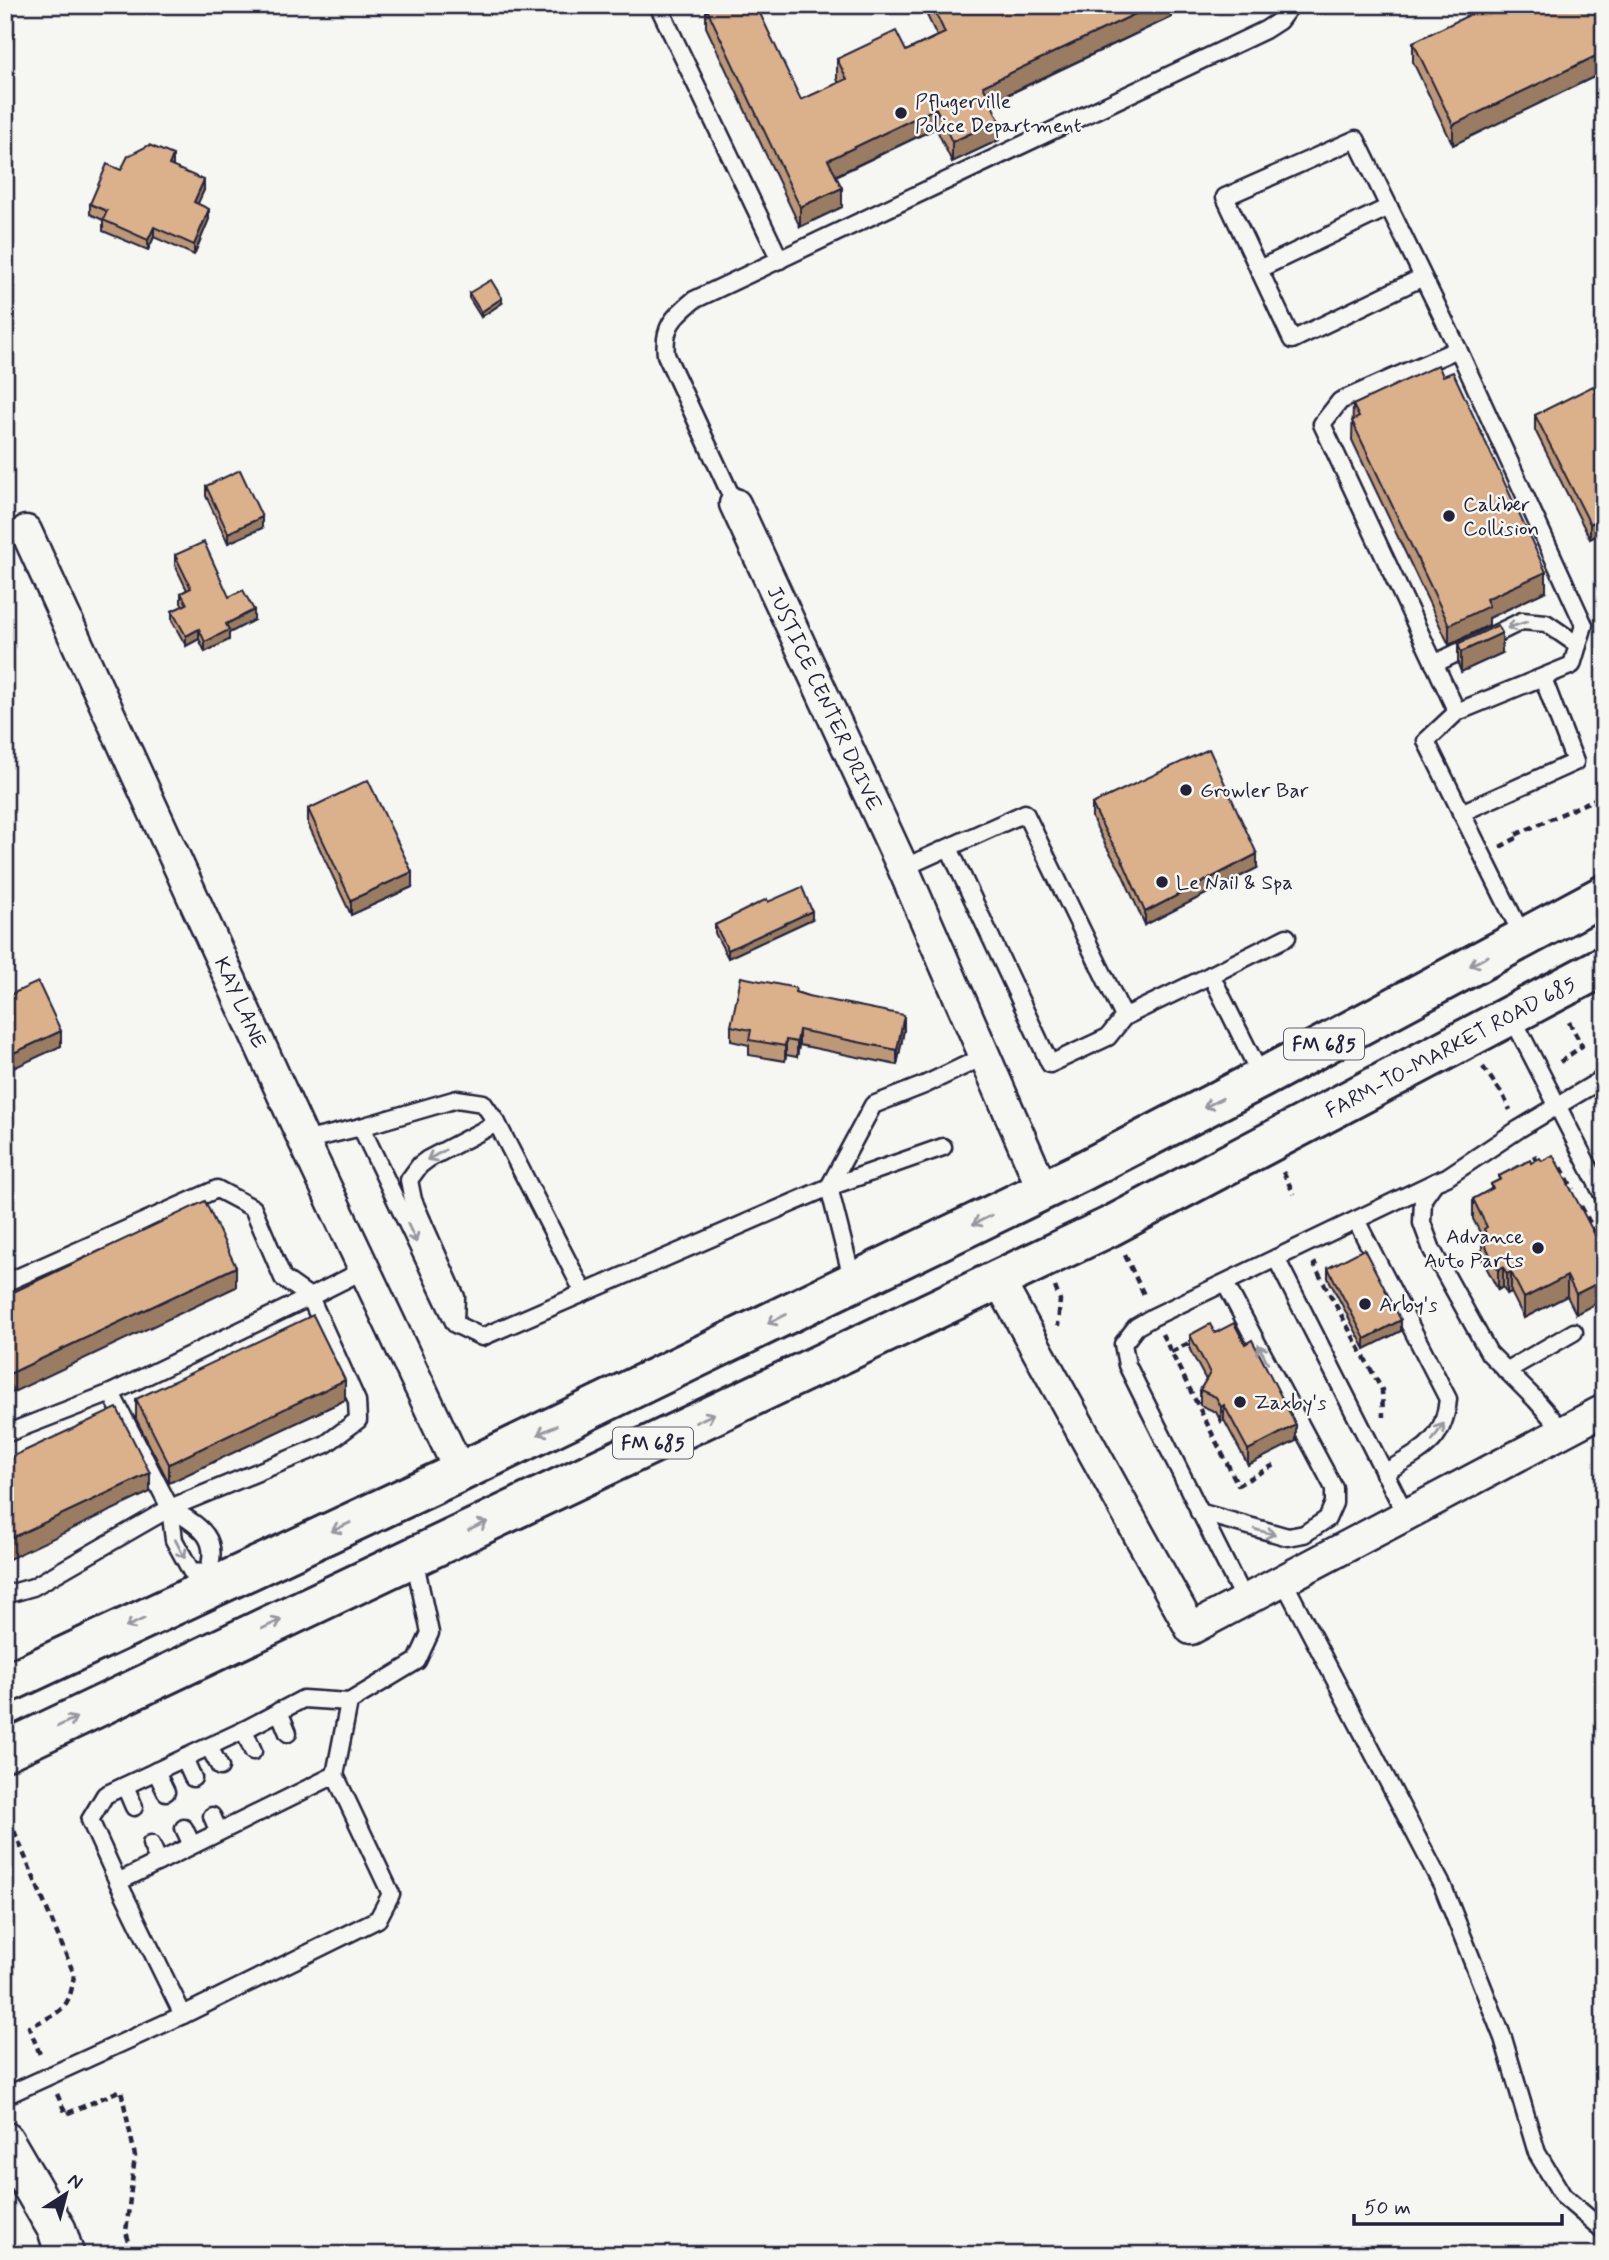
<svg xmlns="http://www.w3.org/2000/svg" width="1609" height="2260" font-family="Mynerve,sans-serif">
<rect width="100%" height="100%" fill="#f6f6f2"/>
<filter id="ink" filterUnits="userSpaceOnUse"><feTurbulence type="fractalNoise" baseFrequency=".0143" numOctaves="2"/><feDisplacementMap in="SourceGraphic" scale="14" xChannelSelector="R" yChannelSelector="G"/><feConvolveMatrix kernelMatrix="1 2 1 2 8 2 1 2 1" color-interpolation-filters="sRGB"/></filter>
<g filter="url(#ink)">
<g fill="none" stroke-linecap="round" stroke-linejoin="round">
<g stroke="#22223b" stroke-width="21">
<g id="service">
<path d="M658,5L780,260"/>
<path d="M1259,269L1389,207"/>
<path d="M1423,277L1292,340L1225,197L1356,139L1458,349"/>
<path d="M735,504L666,355C663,327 673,317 694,300L1265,30L1279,21L1291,5"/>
<path d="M5,532L26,531"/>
<path d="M1434,664L1522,621L1546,623L1578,645"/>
<path d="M1457,712L1572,665L1584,625L1458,349L1340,401L1322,424L1457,712L1426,741L1523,937"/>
<path d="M1461,813L1575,762L1543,678"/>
<path d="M949,848L1050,1064L1108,1037L1124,1017"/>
<path d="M903,868L1025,813L1124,1017L1211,975L1262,1078"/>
<path d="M1211,975L1287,937"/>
<path d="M1511,1015L1604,1197"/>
<path d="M361,1127L455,1324L482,1337L829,1187L943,1147"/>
<path d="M304,1141L361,1127L457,1099L483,1103L497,1123L584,1293"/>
<path d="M1356,1220L1448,1399C1444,1444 1420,1451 1384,1473"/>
<path d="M1276,1258L1406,1515"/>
<path d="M853,1282L829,1187L873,1105L924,1085L985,1056"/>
<path d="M5,1283L217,1189L253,1208L283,1278L310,1297L111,1393"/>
<path d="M455,1321L456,1297L413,1200L409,1180L420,1165L428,1159L497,1123"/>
<path d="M1506,1371L1574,1332"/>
<path d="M1563,1431L1535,1399L1489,1353L1432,1250L1422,1223L1423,1199L1435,1182L1447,1177L1519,1129L1604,1078"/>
<path d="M5,1434L111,1393L170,1508L174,1540L191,1571L208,1572"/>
<path d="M170,1508C197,1525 221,1536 208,1572L212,1579"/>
<path d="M1199,1512L1288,1537L1304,1534L1327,1519L1334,1503V1488L1225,1283"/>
<path d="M1283,1580L1443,1887L1503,2038L1537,2153L1563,2196L1604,2231"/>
<path d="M5,1595L33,1587L170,1508L326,1444L358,1420L357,1401L310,1297L366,1269"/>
<path d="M1244,1600L1127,1365L1123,1344L1136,1327L1153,1317L1435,1182"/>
<path d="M279,1711L288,1733"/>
<path d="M244,1730L253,1751"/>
<path d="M209,1747L220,1767"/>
<path d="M184,1758L193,1778"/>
<path d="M156,1771L166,1792"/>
<path d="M125,1786L134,1807"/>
<path d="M212,1816L219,1832"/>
<path d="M184,1828L192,1845"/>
<path d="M151,1844L159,1862"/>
<path d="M118,1882L90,1820L105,1795L244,1730L303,1699L349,1702"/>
<path d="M183,2015L118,1882L335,1775"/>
<path d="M5,2096L183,2015L378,1919L391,1894L335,1775L349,1702L417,1661L430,1633L414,1558"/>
</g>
</g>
<g stroke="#22223b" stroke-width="35">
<g id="minor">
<path id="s1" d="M735,504L903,868L1043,1190"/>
<path id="s2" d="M26,531L304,1141L460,1472"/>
<path d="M998,1279L1191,1629L1604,1410"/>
</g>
</g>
<g stroke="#22223b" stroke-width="42">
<path id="tertiary" d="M5,2141L57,2230L65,2255"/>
</g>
<g stroke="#22223b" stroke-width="44">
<g id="primary">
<path d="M5,1684L460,1472L1081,1172L1262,1078L1604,895"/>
<path id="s3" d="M5,1751L1109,1227L1604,966"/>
</g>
</g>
<g stroke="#22223b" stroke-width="4.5" stroke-dasharray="7 5" stroke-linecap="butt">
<path d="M1500,847L1515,839L1513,836L1604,795"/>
<path d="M1560,1062L1582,1046L1569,1022"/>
<path d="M1483,1067L1503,1095L1510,1110"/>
<path d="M1534,1155L1537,1162L1540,1161"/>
<path d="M1552,1160L1561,1167L1573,1189"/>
<path d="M1283,1172L1294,1194"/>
<path d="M1581,1206L1604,1249"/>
<path d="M1125,1255L1145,1297"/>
<path d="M1317,1263L1314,1265L1382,1390L1383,1417"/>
<path d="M1055,1287L1060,1300L1058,1326"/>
<path d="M1162,1334L1238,1485L1274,1465"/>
<path d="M1171,1352L1195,1340"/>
<path d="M5,1809L74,1974C70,2011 60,2012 29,2027L41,2057"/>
<path d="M57,2094L66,2114L121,2090L135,2156L126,2232L133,2255"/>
</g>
<use href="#service" stroke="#f6f6f2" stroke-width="16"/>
<use href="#minor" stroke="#f6f6f2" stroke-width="30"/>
<use href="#tertiary" stroke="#f6f6f2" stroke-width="37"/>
<use href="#primary" stroke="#f6f6f2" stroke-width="38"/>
</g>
<g fill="#bc9878" stroke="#22223b" stroke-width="2">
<path d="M922,5H1171V17L991,103L999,140L952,162L936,128L836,176L842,207L800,227L706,27V7L801,100L839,83L837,79V59L906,51L937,36Z"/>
<path d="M1604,5V72L1453,145L1413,62V42Z"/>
<path d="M173,165V167L204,190L197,204L209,219L194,255L154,237L148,250L103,231V220L90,214V204Z"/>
<path d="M469,293L502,303L481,317L469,298Z"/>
<path d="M1353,405L1546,591L1489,618V625L1449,645L1352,440Z"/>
<path d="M1604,407V532L1590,539L1535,430V415Z"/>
<path d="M206,486L262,528L228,543L206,496Z"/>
<path d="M175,555L229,597L254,620L229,633V640L205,652L199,639L186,646L172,621V611L183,606L181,603V593L187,590L175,565Z"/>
<path d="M1458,644L1502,653L1461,672L1458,664Z"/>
<path d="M1092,804L1257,868L1145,925L1121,871L1106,846L1092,818Z"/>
<path d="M308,809L412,887L351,915L308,824Z"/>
<path d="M768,902L812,919L728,958L715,933V925Z"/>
<path d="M796,992L904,1030L897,1065L799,1045L797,1057L786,1055L785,1061L749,1055V1045L731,1041V1026Z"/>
<path d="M1499,1176L1604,1252V1299L1576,1314L1567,1296L1524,1318L1511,1292L1507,1294L1503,1287L1498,1290L1482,1259V1239L1483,1238L1473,1219V1199L1491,1190V1184L1499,1180Z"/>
<path d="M1328,1268L1401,1331L1365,1349L1328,1278Z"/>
<path d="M1215,1333L1296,1441L1248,1465L1224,1420L1221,1422L1216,1412L1200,1405V1390L1206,1380L1190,1350V1335Z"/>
<path d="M136,1399L345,1400L169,1483L136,1419Z"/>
</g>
<g fill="#997c62" stroke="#22223b" stroke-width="2">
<path d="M1154,5H1171V17L983,106V86Z"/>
<path d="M1604,52V72L1453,145V125Z"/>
<path d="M936,108V128L828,179V160Z"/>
<path d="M999,120V140L952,162V142Z"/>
<path d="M173,155V165L169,175V165Z"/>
<path d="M204,180V190L194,212V202Z"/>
<path d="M842,188V207L800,227V207Z"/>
<path d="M209,209V219L194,255V245Z"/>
<path d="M154,227V237L148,250V240Z"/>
<path d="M502,298V303L481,317V312Z"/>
<path d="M262,517V528L228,543V533Z"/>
<path d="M1604,517V532L1590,539V524Z"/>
<path d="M1546,572V591L1489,618V625L1449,645V625L1486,599Z"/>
<path d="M254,610V620L229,633V640L205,652V642L226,624Z"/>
<path d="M199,629V639L186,646V636Z"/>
<path d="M1502,633V653L1461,672V652Z"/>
<path d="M1257,854V868L1145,925V912Z"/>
<path d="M412,872V887L351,915V900Z"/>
<path d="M812,911V919L728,958V950Z"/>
<path d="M904,1015V1030L897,1065V1050Z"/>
<path d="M799,1030V1045L797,1057V1042Z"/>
<path d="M61,1031V1046L5,1072V1057Z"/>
<path d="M786,1040V1055L785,1061V1046Z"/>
<path d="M236,1267V1287L5,1396V1376Z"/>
<path d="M1503,1267V1287L1498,1290V1270Z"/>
<path d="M1511,1272V1292L1507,1294V1274Z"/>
<path d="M1567,1276V1296L1524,1318V1298Z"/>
<path d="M1604,1280V1299L1576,1314V1294Z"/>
<path d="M1401,1320V1331L1365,1349V1339Z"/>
<path d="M345,1380V1400L169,1483V1464Z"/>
<path d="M1224,1405V1420L1221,1422V1407Z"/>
<path d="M1296,1425V1441L1248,1465V1450Z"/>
<path d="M150,1473V1492L5,1561V1541Z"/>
</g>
<g fill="#dbb18c" stroke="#22223b" stroke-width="2">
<path d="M710,5H756L801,100L847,79L837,59L896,31L906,51L945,33L932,5H1154L983,86L999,120L952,142L936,108L828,160L842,188L800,207L706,7Z"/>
<path d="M1490,5H1604V52L1453,125L1413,42Z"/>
<path d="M149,145L173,155L169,165L204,180L194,202L209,209L194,245L154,227L148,240L103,220L107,211L90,204L107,164L121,170L128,156Z"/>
<path d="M491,280L502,298L481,312L469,293Z"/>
<path d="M1438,365L1443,376L1453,372L1546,572L1486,599L1489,606L1449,625L1352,421L1359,417L1353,405Z"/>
<path d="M1593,386L1604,407V517L1590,524L1535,415Z"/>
<path d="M240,470L262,517L228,533L206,486Z"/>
<path d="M204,542L229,597L243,590L254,610L226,624L229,630L205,642L199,629L186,636L172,611L187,604L181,593L191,588L175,555Z"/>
<path d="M1498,625L1502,633L1461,652L1458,644Z"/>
<path d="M1209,749L1257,854L1145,912L1121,857L1106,833L1092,804Z"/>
<path d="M368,780L412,872L351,900L308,809Z"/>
<path d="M802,887L812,911L728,950L715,925L767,899L768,902Z"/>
<path d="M741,977L796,988L795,992L808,996L904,1015L897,1050L799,1030L797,1042L786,1040L785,1046L749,1040L751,1030L731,1026Z"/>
<path d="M38,982L61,1031L5,1057V997Z"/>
<path d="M1553,1155L1604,1252V1280L1576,1294L1567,1276L1524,1298L1511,1272L1507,1274L1503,1267L1498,1270L1482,1239L1487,1236L1484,1229L1487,1227L1473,1199L1493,1188L1491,1184L1501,1179L1499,1176L1530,1160L1531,1163L1540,1158L1542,1161Z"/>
<path d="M205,1201L236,1267L5,1376V1296Z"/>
<path d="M1364,1249L1401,1320L1365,1339L1328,1268Z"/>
<path d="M313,1315L345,1380L169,1464L136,1399Z"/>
<path d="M1234,1323L1245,1344L1252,1340L1296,1425L1248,1450L1224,1405L1221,1407L1216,1397L1200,1390L1210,1373L1190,1335L1210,1324L1215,1333Z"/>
<path d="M117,1408L150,1473L5,1541V1460Z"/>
</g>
<defs><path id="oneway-shaft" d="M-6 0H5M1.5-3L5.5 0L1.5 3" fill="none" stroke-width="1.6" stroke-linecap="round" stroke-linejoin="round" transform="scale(1.75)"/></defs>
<g stroke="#9797a0">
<use href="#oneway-shaft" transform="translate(1517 625) rotate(162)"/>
<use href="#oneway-shaft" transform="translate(1479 961) rotate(152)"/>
<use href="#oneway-shaft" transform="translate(1213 1103) rotate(153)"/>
<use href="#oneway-shaft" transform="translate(436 1155) rotate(151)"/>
<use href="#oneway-shaft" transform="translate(982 1220) rotate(154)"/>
<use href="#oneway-shaft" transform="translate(412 1233) rotate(65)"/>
<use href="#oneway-shaft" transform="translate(777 1319) rotate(154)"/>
<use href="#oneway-shaft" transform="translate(1263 1354) rotate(-118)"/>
<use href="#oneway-shaft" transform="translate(705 1418) rotate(-25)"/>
<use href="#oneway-shaft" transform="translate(547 1430) rotate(154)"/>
<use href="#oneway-shaft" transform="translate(1438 1432) rotate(-56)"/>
<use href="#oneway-shaft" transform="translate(478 1526) rotate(-25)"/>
<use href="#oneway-shaft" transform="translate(341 1527) rotate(155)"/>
<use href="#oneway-shaft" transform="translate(1265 1532) rotate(15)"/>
<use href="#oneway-shaft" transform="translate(180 1549) rotate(63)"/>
<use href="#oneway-shaft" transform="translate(135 1623) rotate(155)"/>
<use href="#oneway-shaft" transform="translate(272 1624) rotate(-25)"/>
<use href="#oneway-shaft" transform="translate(67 1722) rotate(-25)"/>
</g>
</g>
<g fill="#22223b" stroke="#f6f6f2" stroke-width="2.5">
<circle cx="901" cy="113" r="7"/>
<circle cx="1449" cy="516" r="7"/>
<circle cx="1186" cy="790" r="7"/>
<circle cx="1162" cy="882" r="7"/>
<circle cx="1538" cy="1248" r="7"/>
<circle cx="1365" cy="1304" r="7"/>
<circle cx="1240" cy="1402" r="7"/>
</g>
<g text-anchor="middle" stroke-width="5" stroke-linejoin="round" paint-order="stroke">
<g fill="#f6f6f2" stroke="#626272" stroke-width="2">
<rect x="1284" y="1028.5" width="80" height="31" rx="5"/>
<rect x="613" y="1427.5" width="80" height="31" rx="5"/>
</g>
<g font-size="19" font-weight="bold" fill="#22223b">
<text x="1324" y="1051">FM 685</text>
<text x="653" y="1450">FM 685</text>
</g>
<g font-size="21" fill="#22223b" stroke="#f6f6f2" text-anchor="start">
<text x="915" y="108">Pflugerville<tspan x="915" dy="24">Police Department</tspan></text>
<text x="1463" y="511">Caliber<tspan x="1463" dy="24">Collision</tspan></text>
<text x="1200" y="797">Growler Bar</text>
<text x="1176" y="889">Le Nail &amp; Spa</text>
<text x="1524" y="1243" text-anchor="end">Advance<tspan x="1524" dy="24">Auto Parts</tspan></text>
<text x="1379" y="1311">Arby's</text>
<text x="1254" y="1409">Zaxby's</text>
</g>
<g font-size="21" fill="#22223b" stroke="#f6f6f2">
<text dy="7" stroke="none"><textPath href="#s1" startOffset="214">JUSTICE CENTER DRIVE</textPath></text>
<text dy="7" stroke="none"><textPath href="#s2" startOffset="518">KAY LANE</textPath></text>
<text dy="7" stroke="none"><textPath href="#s3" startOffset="1608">FARM-TO-MARKET ROAD 685</textPath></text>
</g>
</g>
<rect width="1609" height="2260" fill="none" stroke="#f6f6f2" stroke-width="28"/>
<rect x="14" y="14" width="1581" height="2232" fill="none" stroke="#22223b" stroke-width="2.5" filter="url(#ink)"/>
<g transform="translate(66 2194) rotate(36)" stroke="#f6f6f2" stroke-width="5" paint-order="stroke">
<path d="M0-5L12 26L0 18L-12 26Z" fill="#22223b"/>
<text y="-10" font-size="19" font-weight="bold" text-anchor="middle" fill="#22223b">N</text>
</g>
<path d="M1354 2214v10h208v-10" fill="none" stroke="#22223b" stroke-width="3.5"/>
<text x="1364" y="2214" font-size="21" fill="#22223b" stroke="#f6f6f2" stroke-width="5" paint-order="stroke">50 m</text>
</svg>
